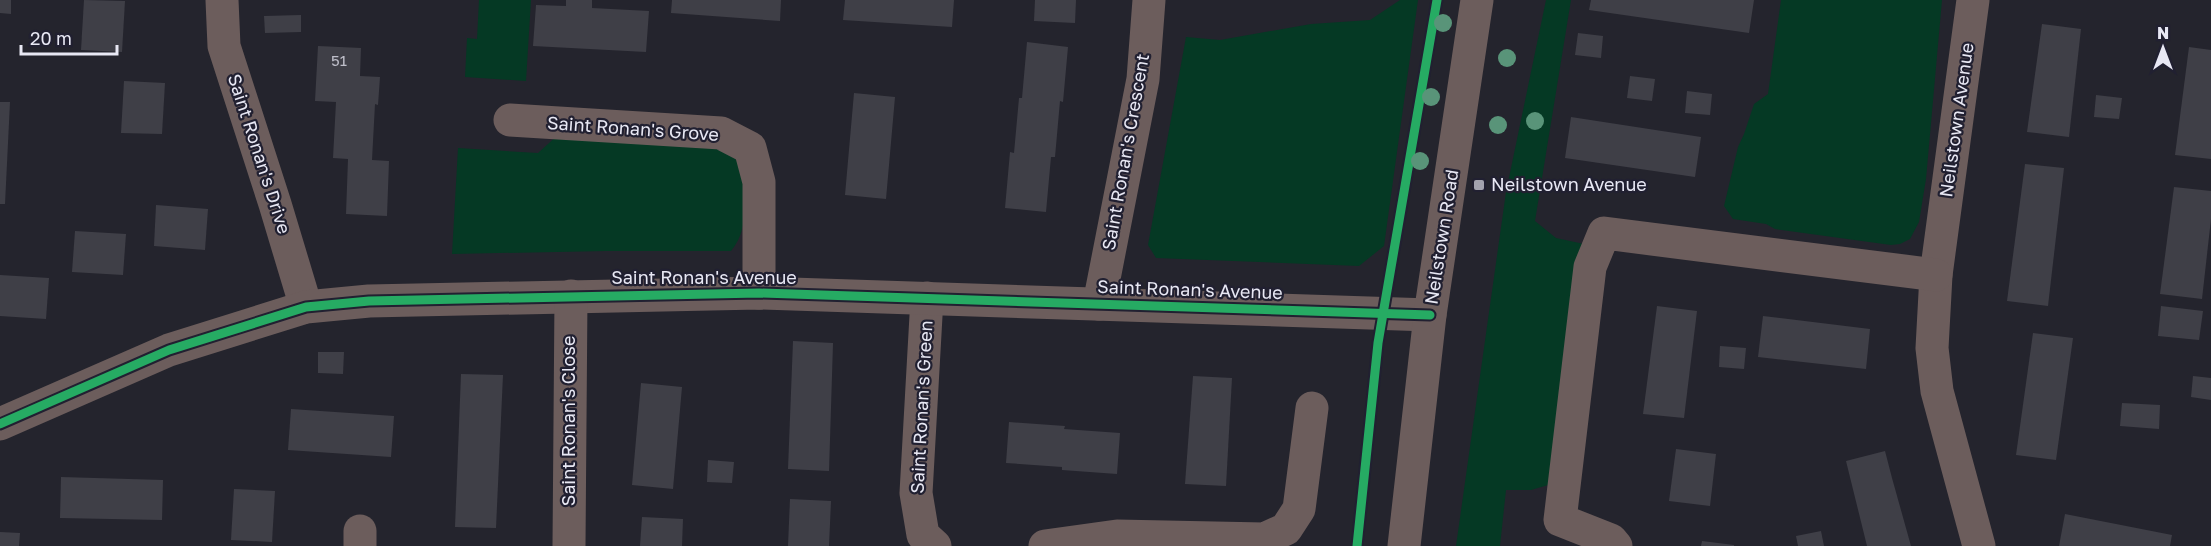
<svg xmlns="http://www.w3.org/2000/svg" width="2211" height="546" font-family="'Golos Text',sans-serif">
<rect width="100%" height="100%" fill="#24242d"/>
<g fill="#053924">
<path d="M479,0H531L526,81L465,77L467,38L477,39Z"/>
<path d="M1400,0H1418L1384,246L1359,266L1156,258L1148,245L1186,37L1220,40L1311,24L1370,20Z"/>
<path d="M1546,0H1571L1535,221L1556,238L1584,244L1555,483L1531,490H1506L1500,546H1456L1506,192Z"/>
<path d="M1781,0H1942L1926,179L1919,222L1910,239L1900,244L1891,245L1775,229L1766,224L1733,219L1724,206L1738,147L1744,134L1754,104L1768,94Z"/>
<path d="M559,134L725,147L744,169C744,197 750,229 731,251H606L452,254L458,148L538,153Z"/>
</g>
<g fill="#3f3f47">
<path d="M0,0H11V14L0,13Z"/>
<path d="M84,0L125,1L122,52L81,50Z"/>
<path d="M566,0H592V8L649,11L646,52L533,46L536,5L566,6Z"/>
<path d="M672,0H781L780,21L671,13Z"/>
<path d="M845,0H954L952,27L843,20Z"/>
<path d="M1035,0H1076L1075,23L1034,21Z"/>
<path d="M1591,0H1754L1749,33L1589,10Z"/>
<path d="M301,15V32L265,33L264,16Z"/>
<path d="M2042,24L2081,29L2069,137L2027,132Z"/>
<path d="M1578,33L1603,36L1601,58L1575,55Z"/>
<path d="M1027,42L1068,47L1063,102L1060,101L1055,157H1051L1046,212L1005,208L1010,152L1014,153L1019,98H1022Z"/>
<path d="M318,46L361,48L360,76L380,77L378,105L375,104L372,160L389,161L387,216L346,214L348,159L333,158L336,102L315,101Z"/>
<path d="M2189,47L2211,50V159L2175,155Z"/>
<path d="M1630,76L1655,79L1652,101L1627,98Z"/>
<path d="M124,81L165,83L162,134L121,133Z"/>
<path d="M1687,91L1712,94L1710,115L1685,113Z"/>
<path d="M854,93L895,97L886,199L845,195Z"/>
<path d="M2096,95L2122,98L2119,119L2094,117Z"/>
<path d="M0,102H10L5,204H0Z"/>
<path d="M1571,117L1701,137L1695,177L1565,158Z"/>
<path d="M2025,164L2064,168L2048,306L2007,301Z"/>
<path d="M2174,187L2211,191V219L2202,299L2160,294Z"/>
<path d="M156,205L208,209L205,250L154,246Z"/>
<path d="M75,231L126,234L123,275L72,272Z"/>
<path d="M0,275L49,278L46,319L0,316Z"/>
<path d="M1657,306L1697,311L1684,418L1643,414Z"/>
<path d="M2161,306L2203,311L2199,340L2158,336Z"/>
<path d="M1763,316L1870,329L1866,369L1758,357Z"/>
<path d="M2033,333L2073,338L2056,460L2016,455Z"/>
<path d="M793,341L833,343L829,471L788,469Z"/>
<path d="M1720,346L1746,348L1744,369L1719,367Z"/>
<path d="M318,352H344L343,374L318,373Z"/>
<path d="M461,374L503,375L496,528L455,527Z"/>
<path d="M1193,376L1232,378L1226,486L1185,484Z"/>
<path d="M2193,376L2211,378V400L2191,397Z"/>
<path d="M641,383L682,387L673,489L632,485Z"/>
<path d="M2122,403L2160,405L2159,429L2120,426Z"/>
<path d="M291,409L394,416L391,457L288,450Z"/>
<path d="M1009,422L1065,426L1064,429L1120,433L1117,474L1062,470V467L1006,463Z"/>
<path d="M1676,449L1716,454L1710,506L1669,501Z"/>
<path d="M1885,451L1892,478L1911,546H1867L1846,461Z"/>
<path d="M708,460L734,462L732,483L707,482Z"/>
<path d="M61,477L163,480L162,520L60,518Z"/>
<path d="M234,489L275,491L272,542L231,540Z"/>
<path d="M790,499L831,501L829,546H788Z"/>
<path d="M2065,514L2172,535L2170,546H2059Z"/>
<path d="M642,517L683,519L682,546H640Z"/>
<path d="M1821,531L1824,546H1798L1796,536Z"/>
<path d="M0,532L20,533L19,546H0Z"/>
<path d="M1702,541L1734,545V546H1701Z"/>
</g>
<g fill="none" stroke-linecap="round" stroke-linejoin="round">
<g stroke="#6c5d5c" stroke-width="33">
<path d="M222,0L224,46L275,204L306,307"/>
<path d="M1973,0L1936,275L1932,348L1937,391L1979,546"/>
<path d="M510,120L721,133L750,148L759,182V293"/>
<path d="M927,298L916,493L923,535L935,546"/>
<path d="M1099,304L1143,79L1149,0"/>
<path d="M0,424L169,350L306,307L369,301L759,293L1430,315"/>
<path d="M360,546V531"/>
<path d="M569,546L571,296"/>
<path d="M1045,546L1117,536L1264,539L1286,529L1299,509L1312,408"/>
<path d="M1404,546L1430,315L1477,0"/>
<path d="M1616,546L1611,540L1560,520L1590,267L1604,233L1936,275"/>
</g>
<g stroke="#212031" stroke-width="13">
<g id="cycleway">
<path d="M0,424L169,350L306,307L369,301L759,293L1430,315"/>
<path d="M1357,546L1378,343L1437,0"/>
</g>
</g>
<use href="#cycleway" stroke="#26ab63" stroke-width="9"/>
</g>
<g fill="#599479">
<circle cx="1443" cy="23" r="9"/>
<circle cx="1507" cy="58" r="9"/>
<circle cx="1431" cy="97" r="9"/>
<circle cx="1535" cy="121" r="9"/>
<circle cx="1498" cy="125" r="9"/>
<circle cx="1420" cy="161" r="9"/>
</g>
<rect fill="#a3a3ae" stroke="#212031" stroke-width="2" x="1473" y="179" width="12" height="12" rx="3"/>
<g text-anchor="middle" stroke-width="4.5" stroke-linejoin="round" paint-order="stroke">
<g font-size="15" fill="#bebec9">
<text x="339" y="66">51</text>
</g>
<g font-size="18" fill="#e8e8f4" stroke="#212031">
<text transform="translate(1957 120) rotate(-82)" y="6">Neilstown Avenue</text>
<text transform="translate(633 129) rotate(4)" y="6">Saint Ronan's Grove</text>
<text transform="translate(1126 152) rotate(-80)" y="6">Saint Ronan's Crescent</text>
<text transform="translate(259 154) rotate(72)" y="6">Saint Ronan's Drive</text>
<text transform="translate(1442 237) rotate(-81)" y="6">Neilstown Road</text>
<text x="704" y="284">Saint Ronan's Avenue</text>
<text transform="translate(1190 290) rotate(2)" y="6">Saint Ronan's Avenue</text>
<text transform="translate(922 407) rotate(-87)" y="6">Saint Ronan's Green</text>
<text transform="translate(569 421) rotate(-90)" y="6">Saint Ronan's Close</text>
</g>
<g font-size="18" fill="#e8e8f4" stroke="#212031" text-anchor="start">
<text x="1491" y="191">Neilstown Avenue</text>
</g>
</g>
<g transform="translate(2163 48)" stroke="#212031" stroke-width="4.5" paint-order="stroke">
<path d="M0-4.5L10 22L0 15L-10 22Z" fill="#e8e8f4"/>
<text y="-9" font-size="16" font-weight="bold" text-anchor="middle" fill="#e8e8f4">N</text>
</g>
<path d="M21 45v9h96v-9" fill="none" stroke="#e8e8f4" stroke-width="3"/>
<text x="30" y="45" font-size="18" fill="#e8e8f4" stroke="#212031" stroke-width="4.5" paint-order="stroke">20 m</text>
</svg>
